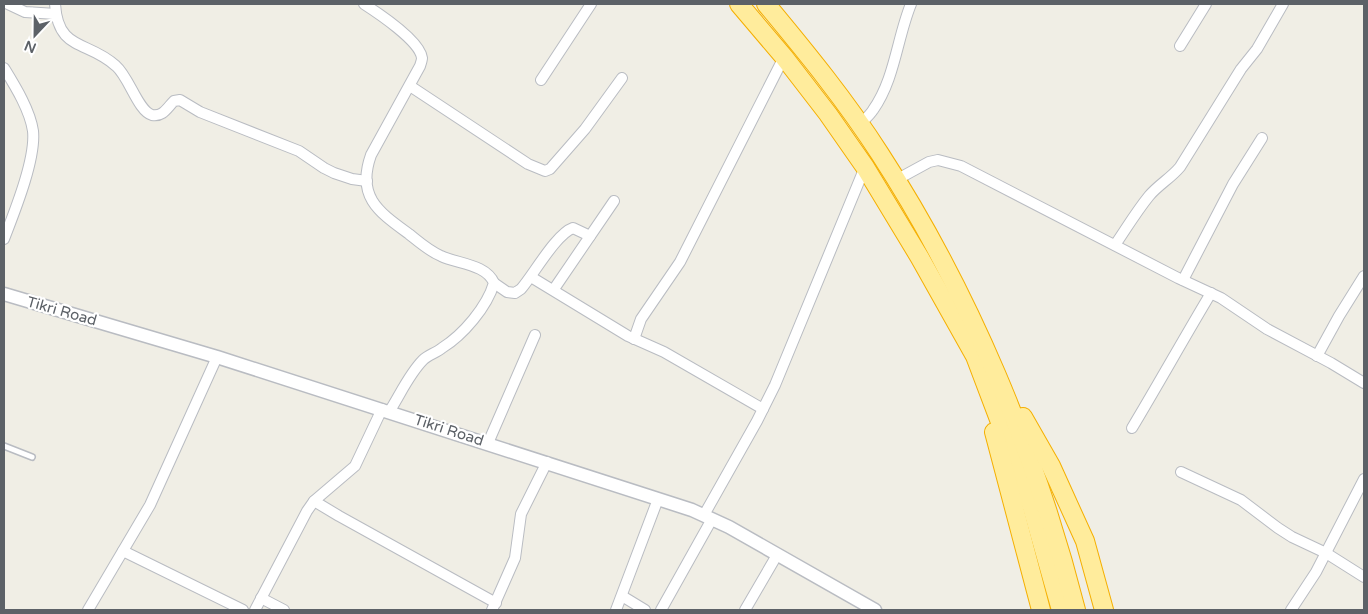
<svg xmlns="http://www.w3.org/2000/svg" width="1368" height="614" font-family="'Varela Round',sans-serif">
<rect width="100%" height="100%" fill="#f0eee5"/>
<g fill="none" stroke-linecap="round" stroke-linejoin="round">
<g stroke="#b9bcc2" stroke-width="8">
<path id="service" d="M4,446L32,457"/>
</g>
<g stroke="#b9bcc2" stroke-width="12">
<g id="minor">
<path d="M8,4L25,12L56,14"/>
<path d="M55,4C58,52 88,40 116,66C129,77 138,111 152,115C163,117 167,108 174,101L180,100L200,112L299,151L324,168L334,173L352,179L367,181"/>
<path d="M364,4C378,13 420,41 422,58C422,60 421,63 420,66L371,155C356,197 379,212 409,234C419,242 429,251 441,256C458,264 486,264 494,283C487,307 463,335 442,348C436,353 428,355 423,360C409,374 400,395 389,412"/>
<path d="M1180,46L1206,4"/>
<path d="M4,68C15,86 30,110 33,131C36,159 14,213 4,239"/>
<path d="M541,80L591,4"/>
<path d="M410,86L528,164L545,171L550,169L585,129L622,78"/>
<path d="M860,124C864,120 870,115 873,110C895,79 897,38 911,4"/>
<path d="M896,180L929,162L938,160L961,166L1178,278L1221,298L1267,329L1331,363L1364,383"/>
<path d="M1115,245C1126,229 1136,212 1149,196C1158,185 1171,178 1180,167L1241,69L1257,49L1283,4"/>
<path d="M531,277L628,336L664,352L763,409"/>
<path d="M1183,280L1233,184L1262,138"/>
<path d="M494,283L507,292L515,293L521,289C534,274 556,234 573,228L590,236"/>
<path d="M554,289L614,201"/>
<path d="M634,339L641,319L680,262L784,57"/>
<path d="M1317,356L1339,316L1364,276"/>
<path d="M1132,428C1159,383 1184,338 1211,293"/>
<path d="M488,443L535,335"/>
<path d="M1181,472L1241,500L1278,528L1292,537L1326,553L1364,577"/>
<path d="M314,501L339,516L496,603"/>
<path d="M704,515L757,421L775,385L865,167"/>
<path d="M123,551L243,610"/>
<path d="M622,596L645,610"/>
<path d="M261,598L284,610"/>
<path d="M88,610L150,505L217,357"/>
<path d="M255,610L307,511L314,501L355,466L382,409"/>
<path d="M492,610L515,558L521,514L547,462"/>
<path d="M616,610L658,499"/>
<path d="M661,610L712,519"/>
<path d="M745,610L777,555"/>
<path d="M1291,610L1316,572L1364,479"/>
</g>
</g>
<g stroke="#b9bcc2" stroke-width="15">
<path id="tertiary" d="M4,294L217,357L692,510L729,527L875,610"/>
</g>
<g stroke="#f5af00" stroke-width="20">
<g id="trunk">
<path d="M739,4L784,57L828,114L865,167L920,258L975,356L1031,504L1061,610"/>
<path d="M766,4C806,52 846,101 880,154C969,291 1036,452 1076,610"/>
<path d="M1023,417L1051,466L1085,541L1104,610"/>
<path d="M994,432L1041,610"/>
</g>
</g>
<use href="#service" stroke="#fff" stroke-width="5"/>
<use href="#minor" stroke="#fff" stroke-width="10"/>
<use href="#tertiary" stroke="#fff" stroke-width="12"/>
<use href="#trunk" stroke="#ffec9c" stroke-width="18"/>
</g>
<g text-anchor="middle" stroke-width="4.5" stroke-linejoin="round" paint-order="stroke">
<g font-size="15" fill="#5c6167" stroke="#fff">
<text transform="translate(62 311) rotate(16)" y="5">Tikri Road</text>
<text transform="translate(449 430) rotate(18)" y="5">Tikri Road</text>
</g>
</g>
<rect width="1368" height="614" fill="none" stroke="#5c6167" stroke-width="10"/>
<g transform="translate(35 35) rotate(202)" stroke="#ffffff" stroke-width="4" paint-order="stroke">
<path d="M0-4L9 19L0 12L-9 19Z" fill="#5c6167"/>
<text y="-8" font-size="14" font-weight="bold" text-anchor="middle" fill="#5c6167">N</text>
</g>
</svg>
